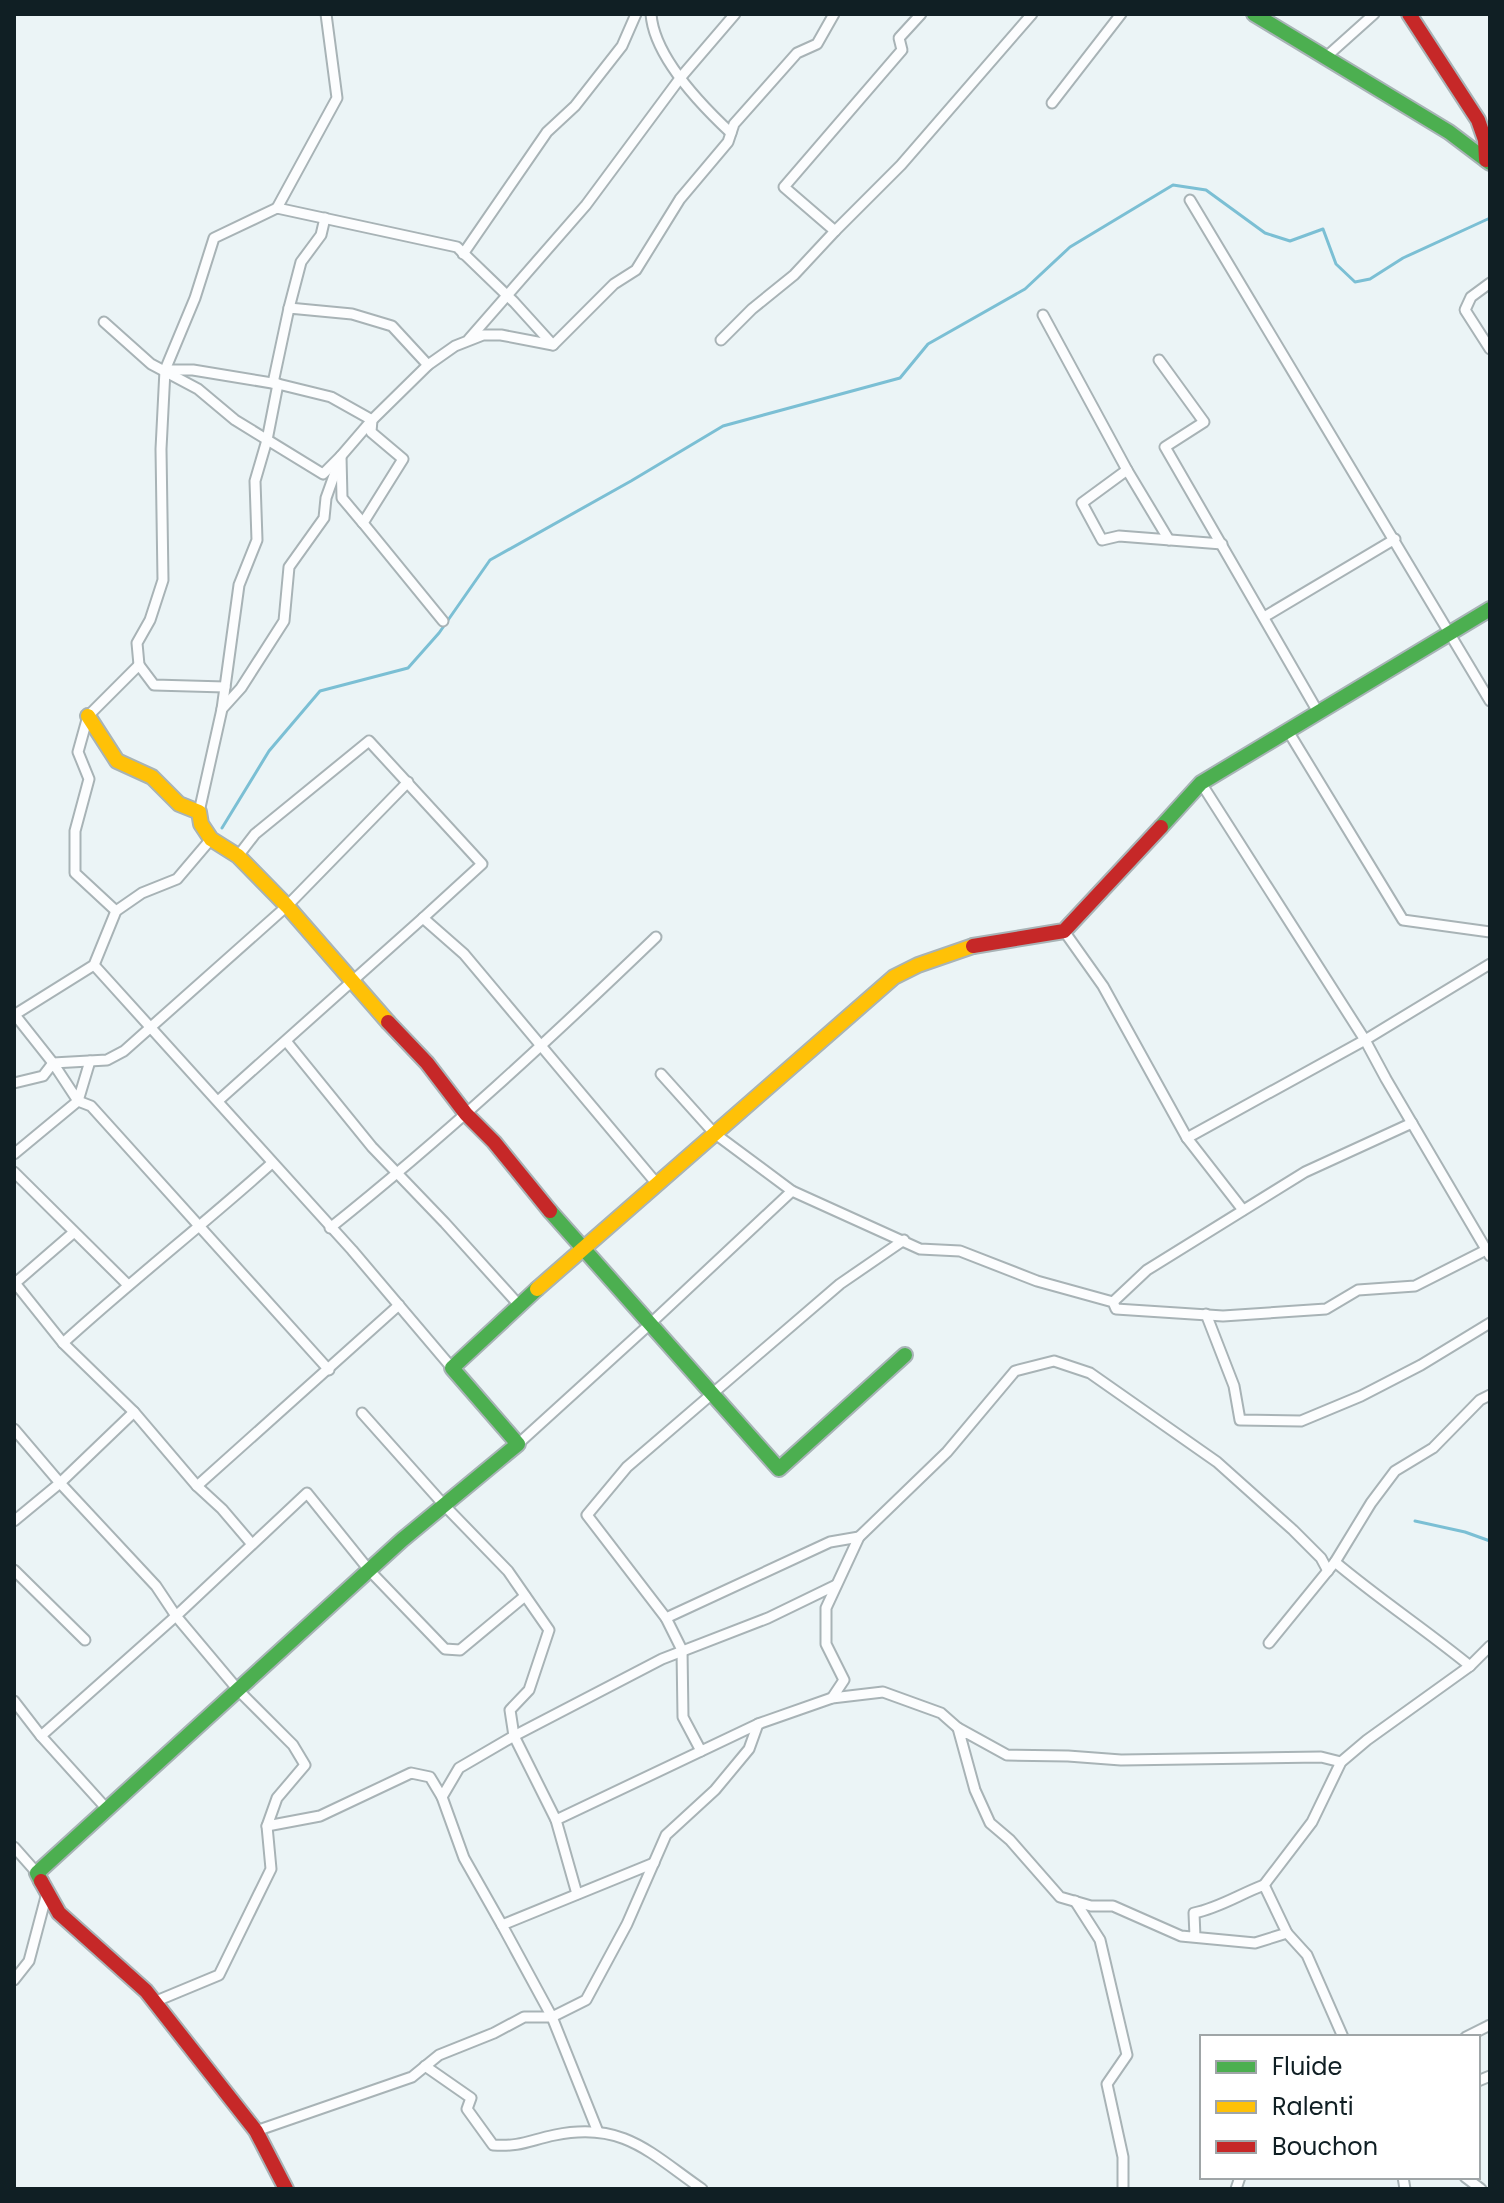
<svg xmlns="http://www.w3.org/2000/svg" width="1504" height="2203" font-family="Poppins,sans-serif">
<rect width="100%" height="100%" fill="#ebf4f6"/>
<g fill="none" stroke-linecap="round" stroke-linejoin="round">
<g stroke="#7bbfd4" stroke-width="3">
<path d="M222,828L269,751L320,691L408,668L439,633L490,560L631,481L723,426L900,378L928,344L1025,289L1070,247L1173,185L1206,190L1265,233L1290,241L1323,229L1336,264L1355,282L1370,279L1403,258L1490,218"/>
<path d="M1415,1521L1465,1532L1490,1541"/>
</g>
<g stroke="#a8b3b6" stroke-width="13">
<g id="street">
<path d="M651,14C654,56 701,105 731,133"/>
<path d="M1326,57L1374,14"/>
<path d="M1052,103L1121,14"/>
<path d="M1190,200L1490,701"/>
<path d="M277,208L337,98L326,14"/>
<path d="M835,231L784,187L902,50L899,38L921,14"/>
<path d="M463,254L547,132L575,106L622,46L636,14"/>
<path d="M1490,283L1471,297L1465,310L1490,349"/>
<path d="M289,308L301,262L321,235L325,218"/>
<path d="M1043,315L1127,470L1082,503L1102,540L1119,536L1222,544"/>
<path d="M104,322L151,364L198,389L235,420L323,474L341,456L342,498L363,523"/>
<path d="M469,339L586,205L681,77L735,14"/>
<path d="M721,340L752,309L794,275L835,231L901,165L1032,14"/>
<path d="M1159,360L1204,422L1165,447L1318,712"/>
<path d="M165,370H193L278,384L331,397L372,420L371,432L403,459L363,523L443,621"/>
<path d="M273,383L289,308L352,314L392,326L428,365"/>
<path d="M1127,470L1169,540"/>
<path d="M1264,617L1395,539"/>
<path d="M139,665L137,643L150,620L163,580L161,449L165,370L195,298L214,238L277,208L457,247L514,302L553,345"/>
<path d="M222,709L239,585L257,540L255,481L267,440L278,384"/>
<path d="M1288,731L1403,920L1490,932"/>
<path d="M1201,783L1365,1040L1386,1079L1490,1256"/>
<path d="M199,812L222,709L241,688L284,621L289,567L324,518L326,498L341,456L372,420L428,365L455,346L483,335H501L553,345L614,284L636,270L680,199L728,142L734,124L797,53L817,44L834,14"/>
<path d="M238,856L255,834L369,741L482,864L423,918"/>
<path d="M116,911L75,873V831L89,779L78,752L88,716L139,665L154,685L225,687"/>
<path d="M1064,931L1103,986L1187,1138L1243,1210"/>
<path d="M94,965L352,1250L452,1368"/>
<path d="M14,1015L94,965L116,911L142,893L177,879L211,839"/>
<path d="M15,1015L53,1063L107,1060L124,1051L287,906L408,782"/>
<path d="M286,1041L372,1147L445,1223L519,1305"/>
<path d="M661,1074L714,1133L792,1191L920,1249L960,1251L1037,1281L1113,1302L1116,1309L1223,1316L1326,1309L1358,1290L1415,1286L1490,1248"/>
<path d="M14,1083L43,1076L53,1063L78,1101L90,1061"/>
<path d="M218,1101L423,918L464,954L657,1184"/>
<path d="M1187,1138L1365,1040L1490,964"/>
<path d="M14,1154L78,1101L91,1106L329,1370"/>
<path d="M14,1172L127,1284"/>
<path d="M330,1228C444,1137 551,1038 656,937"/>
<path d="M15,1283L63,1343L134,1412L197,1486L222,1509L251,1543"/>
<path d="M14,1284L73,1233"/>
<path d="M1113,1302L1147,1270L1305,1172L1412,1123"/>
<path d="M1206,1314L1234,1386L1240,1420L1301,1421L1361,1396L1421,1365L1490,1323"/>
<path d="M63,1343C131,1281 204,1224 272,1163"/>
<path d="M362,1413L444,1505L508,1571L549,1630L529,1690L510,1710L514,1736L556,1820"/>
<path d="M14,1429L60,1483L156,1586L176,1616L239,1691L293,1745L305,1765L277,1798L267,1826L320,1816L411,1773L430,1777L442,1797"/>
<path d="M518,1444L650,1324L792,1191"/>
<path d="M197,1486L399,1305"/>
<path d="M14,1521L60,1483L134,1412"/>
<path d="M859,1537L830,1542L666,1618L587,1515L627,1467L840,1284L904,1240"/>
<path d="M1335,1562C1379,1599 1426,1630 1470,1666L1490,1646"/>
<path d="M14,1570L85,1640"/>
<path d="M666,1618L682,1650L683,1717L701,1751"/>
<path d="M1269,1643L1335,1562L1371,1503L1395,1471L1433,1448L1480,1400L1490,1395"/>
<path d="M832,1698L844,1680L826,1644V1608L859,1537L947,1452L1015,1371L1054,1361L1090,1373L1217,1462L1293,1530L1321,1558L1328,1571"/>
<path d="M14,1701L41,1736L106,1808"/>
<path d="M41,1736L176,1616L307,1493L369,1570L445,1649L460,1650L525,1596"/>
<path d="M14,1847L37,1873"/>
<path d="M1264,1885L1312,1822L1341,1762L1367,1740L1470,1666"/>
<path d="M577,1894L556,1820L758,1724L832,1698L883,1692L941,1713L958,1728"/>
<path d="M1075,1901L1100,1940L1127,2055L1107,2084L1123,2157V2189"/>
<path d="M502,1925L464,1858L442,1797L459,1768L514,1736L662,1659L768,1618L836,1585"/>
<path d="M1287,1933L1307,1955L1343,2037"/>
<path d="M1195,1937L1194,1913C1219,1908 1240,1894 1264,1885L1287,1933L1255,1943L1181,1936L1113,1906H1091L1060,1897L1010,1840L990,1823L975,1790L958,1728L1007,1755L1068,1756L1121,1760L1321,1757L1341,1762"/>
<path d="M14,1980L29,1961L47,1893"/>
<path d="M154,2002L219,1975L271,1869L267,1826"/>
<path d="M1466,2037L1490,2025"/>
<path d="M425,2066L471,2098L467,2109L493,2145C521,2147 530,2140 555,2135C623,2121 650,2153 702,2189"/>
<path d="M1478,2081L1490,2076"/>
<path d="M256,2131L412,2077L439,2055L494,2033L524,2017H552L586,2000L627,1924L666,1835L715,1790L749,1749L758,1724"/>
<path d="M598,2132L552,2017L502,1925L654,1863"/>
<path d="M1403,2177L1405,2189"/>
<path d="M1465,2177L1481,2189"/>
<path d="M1236,2189L1240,2177"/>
</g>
</g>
<g stroke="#a8b3b6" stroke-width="18">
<g id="fast">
<path d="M1254,14L1449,132L1490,163"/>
<path d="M1161,827L1201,783L1490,609"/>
<path d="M550,1211L779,1469L905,1355"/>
<path d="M41,1881L37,1873L402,1540L518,1444L452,1368L537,1289"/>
</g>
</g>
<g stroke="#a8b3b6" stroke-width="18">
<g id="slow">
<path d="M88,716L117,761L152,777L179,804L199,812L201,824L211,839L238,856L287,906L388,1022"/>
<path d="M537,1289L894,977L918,965L973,946"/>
</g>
</g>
<g stroke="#a8b3b6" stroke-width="18">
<g id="jam">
<path d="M1409,14L1478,120L1485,140L1486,160"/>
<path d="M973,946L1064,931L1161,827"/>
<path d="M388,1022L427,1063L466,1114L494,1142L550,1211"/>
<path d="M41,1881L59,1913L146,1991L256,2131L286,2189"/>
</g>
</g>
<use href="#street" stroke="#fcfdfe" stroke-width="9"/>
<use href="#fast" stroke="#4caf50" stroke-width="14"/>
<use href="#slow" stroke="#ffc107" stroke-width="14"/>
<use href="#jam" stroke="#c62828" stroke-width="14"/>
</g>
<rect width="1504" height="2203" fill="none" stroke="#101f24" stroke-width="32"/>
<rect x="1200" y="2035" width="280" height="144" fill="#ffffff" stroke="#9fa5a7" stroke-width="2"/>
<rect x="1216" y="2061" width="40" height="12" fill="#4caf50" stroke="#9fa5a7" stroke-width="2"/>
<text x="1272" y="2075" font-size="24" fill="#101f24">Fluide</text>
<rect x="1216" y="2101" width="40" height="12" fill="#ffc107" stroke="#9fa5a7" stroke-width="2"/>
<text x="1272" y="2115" font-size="24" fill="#101f24">Ralenti</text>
<rect x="1216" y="2141" width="40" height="12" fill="#c62828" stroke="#9fa5a7" stroke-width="2"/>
<text x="1272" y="2155" font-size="24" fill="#101f24">Bouchon</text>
</svg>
